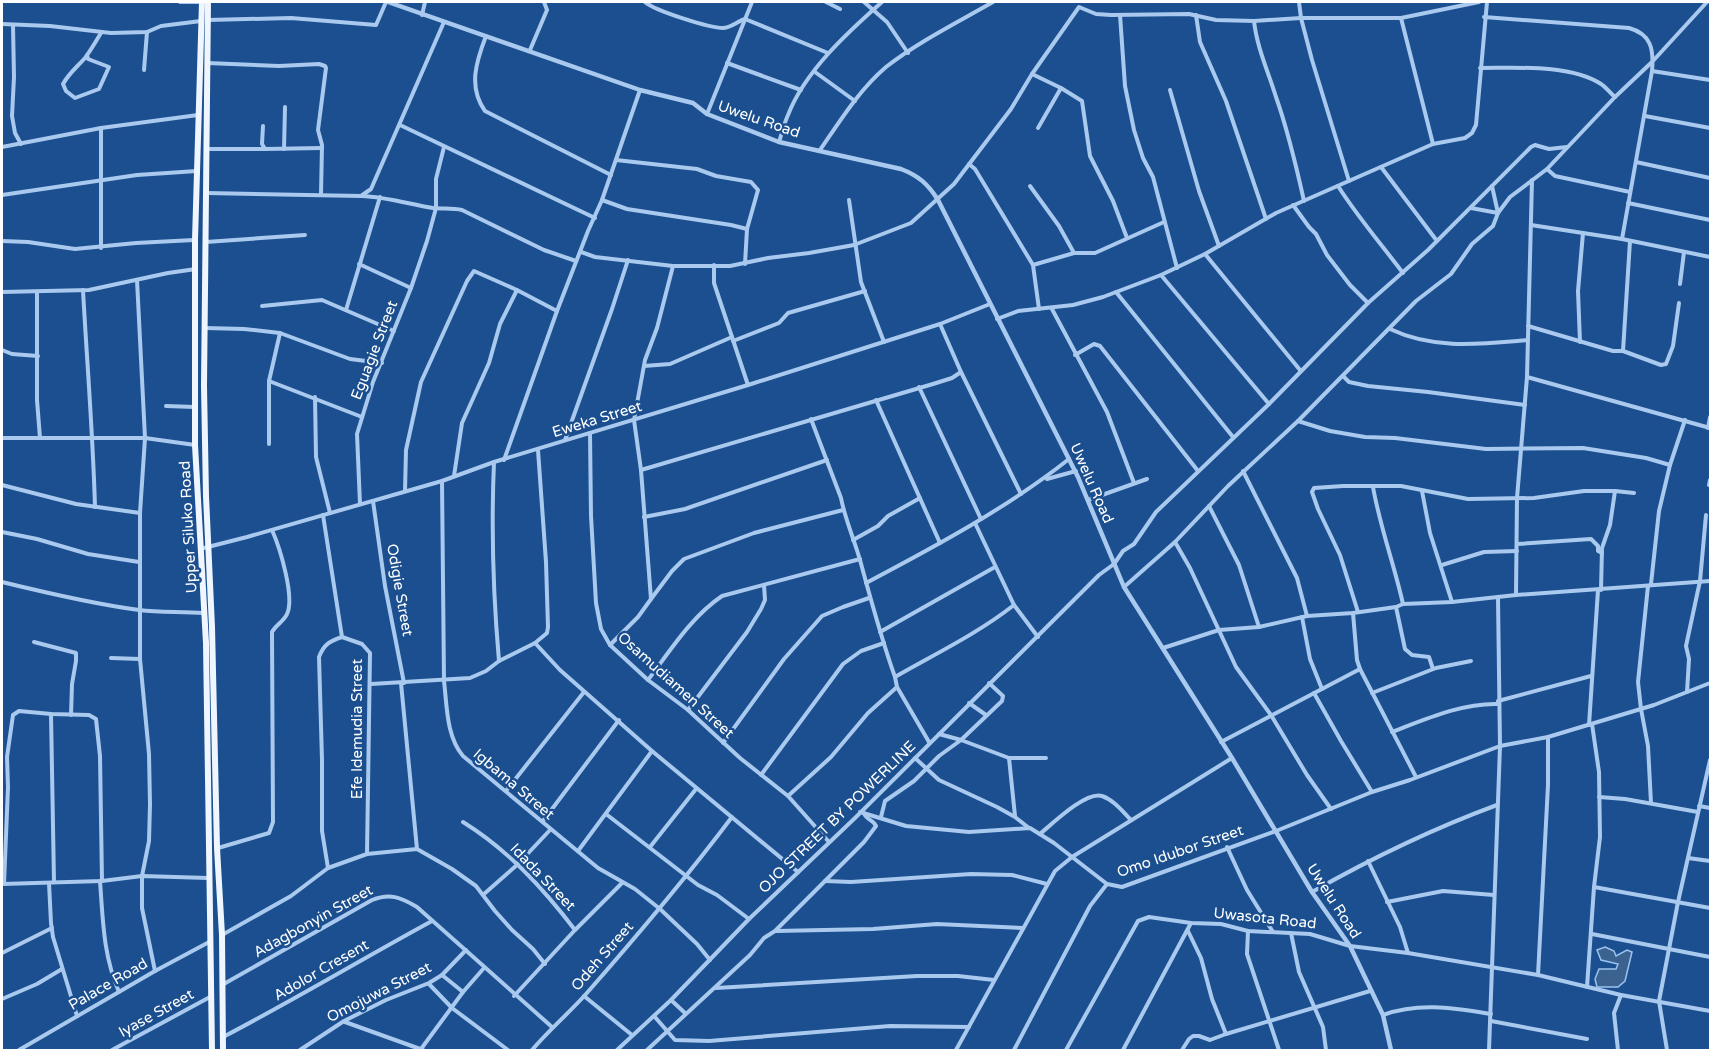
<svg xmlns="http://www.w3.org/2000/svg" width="1712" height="1052" font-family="'Varela Round',sans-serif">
<rect width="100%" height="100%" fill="#1b4f8f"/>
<path fill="#3c6290" stroke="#9cc4f0" stroke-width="1.5" d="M1605,947L1614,951L1616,956L1627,950L1632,952L1625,981L1618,987H1597L1595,979L1599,969H1616L1618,964L1601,960L1597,950Z"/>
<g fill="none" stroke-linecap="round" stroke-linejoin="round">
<g stroke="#a9c9ee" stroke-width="4">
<path d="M180,2H201"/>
<path d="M645,2C655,11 710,28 723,28C730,28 738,21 745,19L828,53"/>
<path d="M826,2L840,9"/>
<path d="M864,2L887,22L908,53"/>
<path d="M1299,2L1301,18L1312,60L1349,181"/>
<path d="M422,15L425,2"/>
<path d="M1120,15L1125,86L1134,130L1143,158L1153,177L1177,268"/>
<path d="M1196,15L1200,42L1226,101L1266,219"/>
<path d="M1484,17L1629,28C1651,34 1654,49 1652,71L1622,239"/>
<path d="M1401,18L1433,144"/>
<path d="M208,20L291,18L376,25L386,2"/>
<path d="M1254,21C1257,48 1268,71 1276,97C1288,131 1296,165 1304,201"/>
<path d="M2,24L50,26L111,33L147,32L161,26L201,21"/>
<path d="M13,25L14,77L12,116L15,133L21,144"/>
<path d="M486,36C476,62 468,87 485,111L611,175"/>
<path d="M530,50L547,10L544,2"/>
<path d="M87,55L88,59L109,67L99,89L75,98L66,91L63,84C69,73 77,67 85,58C91,50 96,41 101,33"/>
<path d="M207,63L279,66L319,64L325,66L326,68L318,130L322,145L321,194"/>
<path d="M727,63L801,90"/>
<path d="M1480,68C1516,68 1570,64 1601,84C1606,87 1610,93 1615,97"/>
<path d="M144,70L147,32"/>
<path d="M1652,71L1710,80"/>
<path d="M815,72L855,101"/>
<path d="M1032,74L1061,88L1082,101L1090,156L1113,201L1127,238"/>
<path d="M1170,90L1199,191L1219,246"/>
<path d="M707,114L752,2"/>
<path d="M1645,116L1710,128"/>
<path d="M400,125L595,218"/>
<path d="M263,126L262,144L265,149L322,148"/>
<path d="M101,128V248"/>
<path d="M1038,128L1061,88"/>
<path d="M779,142C782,133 784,124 788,115C805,71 848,32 882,2"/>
<path d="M2,147L101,128L198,115"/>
<path d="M206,149H265"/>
<path d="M284,149L285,107"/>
<path d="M820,150C840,121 859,90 886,67C918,42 958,22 993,2"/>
<path d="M616,160L697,169L716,176L751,182L758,190L747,229L745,264"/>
<path d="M1636,162L1710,178"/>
<path d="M969,164L975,169L1033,265L1039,309"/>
<path d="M1381,167L1437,241"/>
<path d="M1547,169L1555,176L1630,192"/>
<path d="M1030,186L1059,226L1074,253"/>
<path d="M1338,186C1357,216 1381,244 1403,273"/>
<path d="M206,193L361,196L371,189L444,22"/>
<path d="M2,195L137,175L197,171"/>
<path d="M362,196C386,197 409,204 433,208C443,209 453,208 462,210L544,250L576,261"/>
<path d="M602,200L627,209L731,225L747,229"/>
<path d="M849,200L861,282L884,342"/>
<path d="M1628,203L1710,220"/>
<path d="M1293,205L1309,227L1316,234L1327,255L1350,285L1368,303"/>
<path d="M1471,208L1498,213L1492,186"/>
<path d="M1531,225L1622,239L1710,257"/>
<path d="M2,241L28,242L75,249L136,243L194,240"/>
<path d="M206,242L305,235"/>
<path d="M581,252L595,257L673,266H730L768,258L809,253L854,245L911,223L954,184L1011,109L1032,74L1079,7L1096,14L1111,15L1189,14L1216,20L1254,21L1301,18H1401L1479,2"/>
<path d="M1205,254L1300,370"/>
<path d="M359,264L411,288"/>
<path d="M714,265V283L748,385"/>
<path d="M1033,265L1074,253H1095L1164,222"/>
<path d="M1161,275L1269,404"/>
<path d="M137,280L145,438L140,513V659L149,754L150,804L149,841L142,876V908L155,971"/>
<path d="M1680,284L1684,252"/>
<path d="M83,290C87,363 93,435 95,507"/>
<path d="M2,292L89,290L168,273L196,269"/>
<path d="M37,292V400L40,438"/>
<path d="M1116,292L1233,437"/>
<path d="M262,306L322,300L394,331"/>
<path d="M1052,309L1107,412L1134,483"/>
<path d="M346,310L380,197"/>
<path d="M997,319L1018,311L1073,305L1103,297L1161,275L1205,254L1276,213L1433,144L1465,138L1472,133L1476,125L1487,2"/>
<path d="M940,324L961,372"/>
<path d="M1528,326L1613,351H1623L1630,241"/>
<path d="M205,328L244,329L280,333L350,359L382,363"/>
<path d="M1390,329C1434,350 1480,344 1528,340"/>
<path d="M733,341L779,323L788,313L865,291"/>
<path d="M1580,342L1578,291L1583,233"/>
<path d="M2,350L12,354L38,356"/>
<path d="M1623,351L1661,365L1666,364L1673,346L1679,303"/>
<path d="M1075,355L1094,344L1100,346L1198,471"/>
<path d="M644,366L670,364L732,337"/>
<path d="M1343,376L1349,382L1368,386L1428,392L1525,405"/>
<path d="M1527,377L1710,428"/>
<path d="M269,381L362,417"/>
<path d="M919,387L981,519"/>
<path d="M315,397L316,457L330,513"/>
<path d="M876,400L940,543"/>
<path d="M166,406L195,407"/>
<path d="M811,419L841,498C845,519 854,539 860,560C871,600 881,638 895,677L897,687L929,742"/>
<path d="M1298,421L1330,431L1365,437L1395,438L1486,449L1583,448L1646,458L1670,465"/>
<path d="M1708,428L1710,417"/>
<path d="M590,433L591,516L596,603L601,629L610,645L648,680L688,710L740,758L788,796L829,842"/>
<path d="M2,438H145L195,445"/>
<path d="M565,440L612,309L628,260"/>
<path d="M269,444V381L280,333"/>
<path d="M504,460L557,311L588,231L602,200L640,90"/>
<path d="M494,462C491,531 493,593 499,661"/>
<path d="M641,470L933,384L952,378L961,372L1021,494"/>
<path d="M1243,471L1297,578L1307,616"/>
<path d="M454,476L462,423L489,363L500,324L517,290"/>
<path d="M1047,479L1076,471"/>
<path d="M442,481L444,681C447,705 446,736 463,756L598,868L635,889L660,909L697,944L710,960"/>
<path d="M2,485L76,504L140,513"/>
<path d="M1709,485L1710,480"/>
<path d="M1373,487C1380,527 1394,564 1403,604"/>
<path d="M405,491L406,450L421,382L467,281L474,271L517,290L557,311"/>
<path d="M1422,491L1430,533L1452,602"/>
<path d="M1088,500L1147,479"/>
<path d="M373,501L385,586L404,683"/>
<path d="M360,504L357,434L373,382L411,288L427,241L436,208V179L444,147"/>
<path d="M1209,506L1239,565L1259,627"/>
<path d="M323,515L342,637L362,644L370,653L367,854"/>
<path d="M644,517L685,509L827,460"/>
<path d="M975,523L1014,605L1038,637"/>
<path d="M2,532L37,539L88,554L139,562"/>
<path d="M853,540L878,526L888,516L920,498"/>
<path d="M1175,542L1190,568L1236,667L1271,715L1307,775L1331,809"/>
<path d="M1517,544L1591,539L1598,546V551L1602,553"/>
<path d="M200,549L247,537L442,481L494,462L748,385L940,324L990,304"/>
<path d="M1442,565L1484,552L1517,551"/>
<path d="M2,582C47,593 93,604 139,610C161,613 182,611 204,613"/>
<path d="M866,583C936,546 1007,508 1069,459"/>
<path d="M1651,584L1659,511L1670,465L1685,420"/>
<path d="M1648,586L1638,682L1641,709L1648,746L1651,803"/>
<path d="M1124,587L1175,542L1228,486L1298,421L1416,301L1451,274L1472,244L1493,226L1498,213L1510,197L1547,169L1615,97L1652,62L1707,2"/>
<path d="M1601,590L1602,548L1610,525L1615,491"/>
<path d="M1516,595L1710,581"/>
<path d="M651,599L672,571L684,559L754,533L843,510"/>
<path d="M1396,607L1405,649L1412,655L1429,657L1433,669"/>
<path d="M1358,612L1340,555L1318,509L1312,492L1314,488L1343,486H1401L1468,499L1534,498L1584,491H1615L1634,493"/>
<path d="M1353,613L1357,660L1360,669L1416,777"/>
<path d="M1302,617L1310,659L1322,689"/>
<path d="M880,632L995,567"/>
<path d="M34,642L76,653V661L72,684L71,715"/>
<path d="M535,643L560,670L652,751L798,872"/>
<path d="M610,645L638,617L651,599L641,470L634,420L645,360L657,328L673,266"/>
<path d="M1163,648L1219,630L1259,627L1307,616L1353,613L1396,607L1403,604L1452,602L1516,595L1517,498L1527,377L1532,180"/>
<path d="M111,658L140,659"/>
<path d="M895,677C935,654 977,634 1014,605"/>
<path d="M648,680C670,651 691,617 722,596L860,559"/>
<path d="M401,683L417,849"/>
<path d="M371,684L470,678L486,671L499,661L535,643L547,633L548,627L546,562L538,450"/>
<path d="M1687,692L1689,659L1686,646L1700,581L1706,515"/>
<path d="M1314,693L1341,741L1372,792"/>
<path d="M1372,693L1436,668L1471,661"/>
<path d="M1498,701L1591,676"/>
<path d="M969,703L986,715"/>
<path d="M688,710L747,632L761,609L765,600L764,585"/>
<path d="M51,714L54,882"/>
<path d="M1589,725L1598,590"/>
<path d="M1392,732C1426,719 1462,703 1498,704"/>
<path d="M939,734L961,740L1009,758H1046"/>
<path d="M1221,742L1360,669"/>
<path d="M723,743L784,659L822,616L843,607L869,598"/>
<path d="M915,758L939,780L997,807L1015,817L1029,828"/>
<path d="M1009,758L1015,816"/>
<path d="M761,775L843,664L861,651L884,643"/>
<path d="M506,791L584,692"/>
<path d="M788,796L831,757L868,713L897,687"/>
<path d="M1599,797L1625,799L1698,812"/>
<path d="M1699,806L1710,808"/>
<path d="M860,812L906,826L969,832L1030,828L1054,843L1107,884L1122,887L1276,831L1372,792L1410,780L1500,746L1548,737L1654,705L1710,683"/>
<path d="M606,814L698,885L717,895L749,919"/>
<path d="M881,817L885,801L914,781L939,756L961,740L1002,701L1003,696L989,683"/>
<path d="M543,821L619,720"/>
<path d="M463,822C508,850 543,888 575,930"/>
<path d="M1040,834C1053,823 1086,791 1102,796C1114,800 1123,812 1131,820"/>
<path d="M650,847L696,789"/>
<path d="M1227,847L1247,890L1273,932"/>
<path d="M218,848L269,833L273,822L272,632C276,625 284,621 287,614C295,597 280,548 272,530"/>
<path d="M578,851L652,751"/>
<path d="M1688,858L1710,861"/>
<path d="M1368,861L1400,927L1408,953"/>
<path d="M328,868L322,831V760L319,657C324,644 330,641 342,637"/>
<path d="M100,881C103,920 103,955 119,992"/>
<path d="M825,881L851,882L971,874L1012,875L1047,884"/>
<path d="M49,883L51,923L53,937L77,1016"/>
<path d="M2,884L102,881L142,876L208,878"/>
<path d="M4,884L8,787L7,757L13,715L19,711L51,714L89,715L96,719L100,756L102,881"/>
<path d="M1594,887L1710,908"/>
<path d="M1312,892C1372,858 1432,829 1497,805"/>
<path d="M484,894L518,864L550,830"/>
<path d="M1387,902L1443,891L1494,895"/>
<path d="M776,931L873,929L937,924L1023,928"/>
<path d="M1188,931L1201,958L1212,999L1226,1034L1370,991"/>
<path d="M1248,931L1247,954L1279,1050"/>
<path d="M1291,933L1299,972L1323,1027L1326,1050"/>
<path d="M1592,934L1710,957"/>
<path d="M222,935L291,896L328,868L367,854L417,849L452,869L476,886L495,911L512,930L533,949L545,964"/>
<path d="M2,953L52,928"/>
<path d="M442,975L463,992L484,968"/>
<path d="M1538,975L1548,785V737"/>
<path d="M429,984L452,1008L508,1050"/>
<path d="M222,985L372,900C390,893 400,897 417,907L552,1027"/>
<path d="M1587,987L1594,887L1600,837L1599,772L1592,724"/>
<path d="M716,988L917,976H958L994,980"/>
<path d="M514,996L575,930L622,883"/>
<path d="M584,996L632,1035"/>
<path d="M2,999L37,984L62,969"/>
<path d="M671,1000L685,1013"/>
<path d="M1383,1015C1419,1002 1453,1008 1491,1014"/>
<path d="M654,1016L675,1040L709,1041L890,1026L969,1027"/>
<path d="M1491,1021L1587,1039"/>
<path d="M345,1022L423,1050"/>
<path d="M223,1037C294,1000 362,959 432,921"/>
<path d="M421,1049L463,992"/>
<path d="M19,1050L155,971L211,941"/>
<path d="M112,1050L210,997"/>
<path d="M300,1050L344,1021L386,1000L429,983L442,975L466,950"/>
<path d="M532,1050C549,1030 569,1013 586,994C637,936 686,878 732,817"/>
<path d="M617,1050L671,1000L749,919L855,818L1099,575L1114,564L1123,551L1134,544L1156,512L1269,404L1368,303L1428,250L1531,147L1535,145L1549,149L1567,147"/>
<path d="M647,1050L750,955L764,938L775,931L864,842L876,826C874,820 866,820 864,813"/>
<path d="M956,1050L1055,871L1072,857L1232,758"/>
<path d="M1014,1050L1090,906L1107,884"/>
<path d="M1066,1050L1138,921L1149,917L1191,923L1221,924L1248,931L1310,934L1350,946L1408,953L1538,975L1621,995L1710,1011"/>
<path d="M1123,1050L1191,923"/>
<path d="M1182,1050L1189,1039L1193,1036H1199L1210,1040L1226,1034"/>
<path d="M1489,1050L1500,746L1498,598"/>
<path d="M1618,1050L1614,1013L1621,995"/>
<path d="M1667,1050L1659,1001L1678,902L1710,760"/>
</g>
<path stroke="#a9c9ee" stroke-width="4.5" d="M388,2L640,90L693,103L707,114L779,142L901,169C919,176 928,184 938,200L1078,477L1124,587L1232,758L1312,892L1350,946L1383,1015L1391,1050"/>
<g stroke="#f0f6ff" stroke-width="6">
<path d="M202,2L195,240V445L206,643L212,1050"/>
<path d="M208,2L204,386L206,496L212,627L217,848L222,935L223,1050"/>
</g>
</g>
<g text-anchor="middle" stroke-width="5" stroke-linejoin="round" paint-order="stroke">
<g font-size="15" fill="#fff" stroke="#1b4f8f">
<text transform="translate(759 119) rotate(19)" y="5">Uwelu Road</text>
<text transform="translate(374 350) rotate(-69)" y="5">Eguagie Street</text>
<text transform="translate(597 419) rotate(-17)" y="5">Eweka Street</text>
<text transform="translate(1092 483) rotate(66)" y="5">Uwelu Road</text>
<text transform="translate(188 527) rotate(-93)" y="5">Upper Siluko Road</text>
<text transform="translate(400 590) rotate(80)" y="5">Odigie Street</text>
<text transform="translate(676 685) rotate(42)" y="5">Osamudiamen Street</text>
<text transform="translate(357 729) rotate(-90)" y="5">Efe Idemudia Street</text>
<text transform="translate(514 784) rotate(40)" y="5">Igbama Street</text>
<text transform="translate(837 817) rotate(-44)" y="5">OJO STREET BY POWERLINE</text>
<text transform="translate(1180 851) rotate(-19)" y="5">Omo Idubor Street</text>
<text transform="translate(543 877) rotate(46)" y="5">Idada Street</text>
<text transform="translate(1334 901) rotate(57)" y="5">Uwelu Road</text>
<text transform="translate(1265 918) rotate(6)" y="5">Uwasota Road</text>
<text transform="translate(313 921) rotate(-29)" y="5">Adagbonyin Street</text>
<text transform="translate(602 956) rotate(-49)" y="5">Odeh Street</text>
<text transform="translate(321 970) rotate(-30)" y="5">Adolor Cresent</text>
<text transform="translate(108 984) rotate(-30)" y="5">Palace Road</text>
<text transform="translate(379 992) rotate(-27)" y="5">Omojuwa Street</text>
<text transform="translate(156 1013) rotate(-29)" y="5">Iyase Street</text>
</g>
</g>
<rect width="1712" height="1052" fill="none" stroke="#ffffff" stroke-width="6"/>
</svg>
